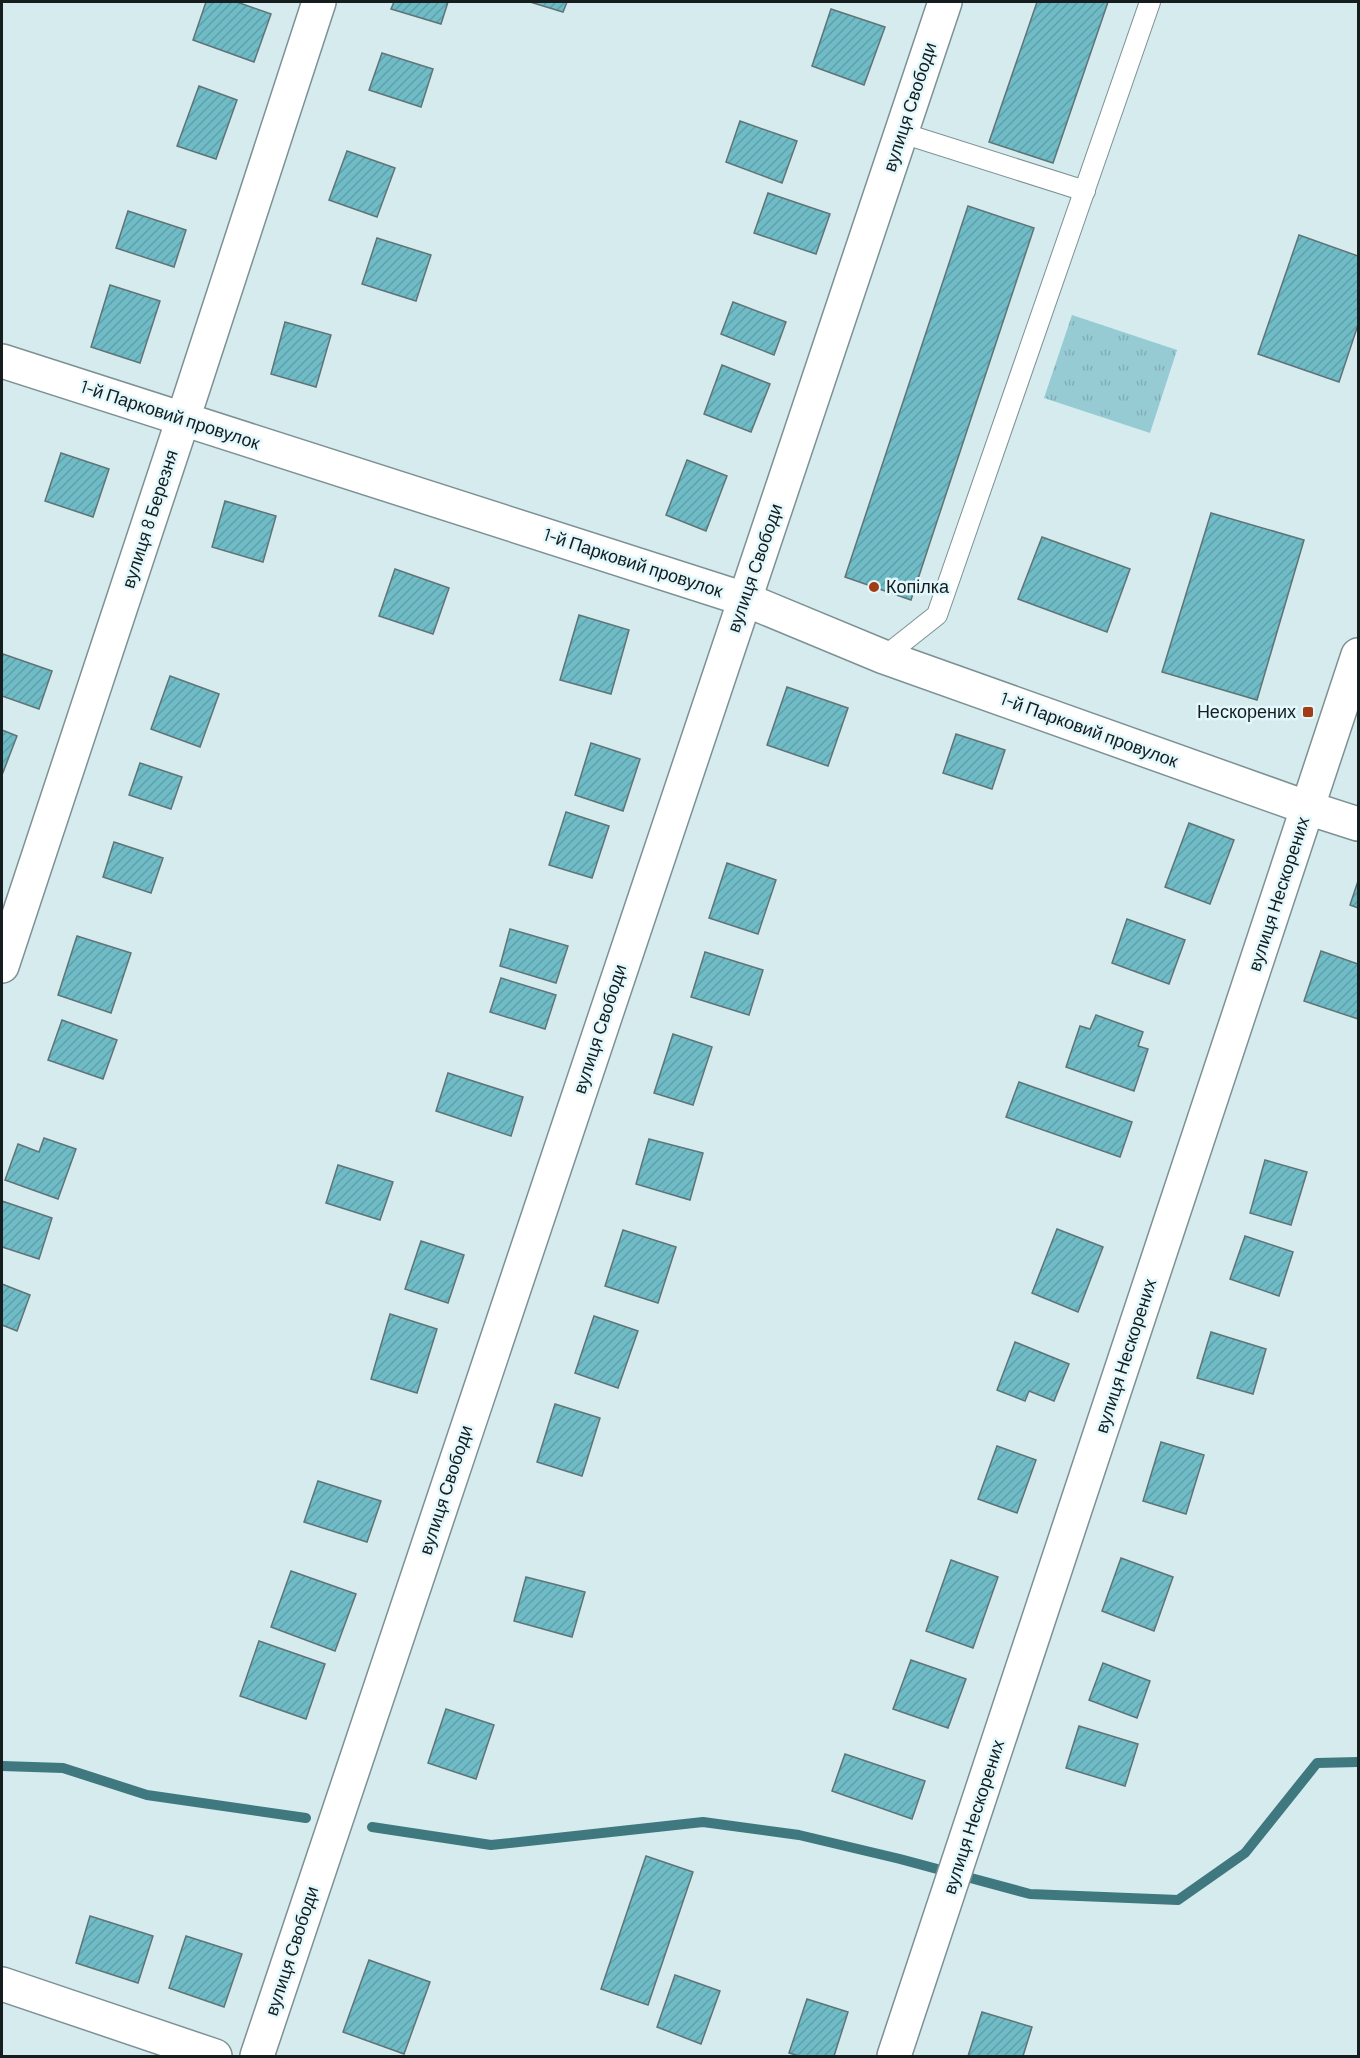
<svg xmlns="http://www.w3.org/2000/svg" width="1360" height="2058" font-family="Barlow,sans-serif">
<defs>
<pattern id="park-tufts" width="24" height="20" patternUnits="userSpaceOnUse" patternTransform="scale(1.5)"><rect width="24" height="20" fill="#97cbd4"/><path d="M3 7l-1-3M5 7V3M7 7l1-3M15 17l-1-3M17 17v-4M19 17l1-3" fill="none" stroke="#81aeb6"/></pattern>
<pattern id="building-hatch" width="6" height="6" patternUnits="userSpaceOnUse" patternTransform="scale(1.5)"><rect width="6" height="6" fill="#6fbbc6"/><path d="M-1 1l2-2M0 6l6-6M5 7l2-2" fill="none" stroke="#5fa0aa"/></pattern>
</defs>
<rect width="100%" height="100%" fill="#d5ebee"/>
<path fill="url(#park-tufts)" d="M1072,315L1177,350L1150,433L1044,398Z"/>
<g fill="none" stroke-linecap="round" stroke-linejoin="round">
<g stroke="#407880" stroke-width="10">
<path d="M2,1766L63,1768L147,1795L306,1818"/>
<path d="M372,1827L491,1845L703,1822L799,1835L900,1859L1030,1894L1178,1900L1245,1853L1317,1763L1358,1762"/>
</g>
</g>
<g fill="url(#building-hatch)" stroke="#607477" stroke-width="1.5">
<path d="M206,2H237L271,14L254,62L193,40Z"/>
<path d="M394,2H448L441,24L391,9Z"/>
<path d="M530,2H567L563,12Z"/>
<path d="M1037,2H1108L1053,163L989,142Z"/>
<path d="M831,9L885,27L864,85L812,66Z"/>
<path d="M382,53L433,69L421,107L369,90Z"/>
<path d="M199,86L237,100L216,159L177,146Z"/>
<path d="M740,121L797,141L782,183L726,162Z"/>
<path d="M347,151L395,168L377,217L329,200Z"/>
<path d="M768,193L830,214L816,254L754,233Z"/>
<path d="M968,206L1034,228L911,600L845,577Z"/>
<path d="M128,211L186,230L174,267L116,248Z"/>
<path d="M1299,235L1358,256V325L1339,382L1258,354Z"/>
<path d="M377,238L431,255L416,301L362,284Z"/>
<path d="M110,285L160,301L140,363L91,347Z"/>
<path d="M733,302L786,322L774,355L721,334Z"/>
<path d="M285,322L331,335L316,387L271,374Z"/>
<path d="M722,365L770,384L751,432L704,414Z"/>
<path d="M61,453L109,469L93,517L45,501Z"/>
<path d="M687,460L727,476L706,531L666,515Z"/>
<path d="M225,501L276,516L263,562L212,547Z"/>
<path d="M1211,513L1304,540L1257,700L1162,672Z"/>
<path d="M1042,537L1130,569L1107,632L1018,599Z"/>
<path d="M395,569L449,588L433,634L379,616Z"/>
<path d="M579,615L629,630L611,694L560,680Z"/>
<path d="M3,654L52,671L39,709L2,696V659Z"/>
<path d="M170,676L219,694L200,747L151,729Z"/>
<path d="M787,687L848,708L828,766L767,745Z"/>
<path d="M2,730L17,736L2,775Z"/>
<path d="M956,734L1005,750L992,789L943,773Z"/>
<path d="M591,743L640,759L623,811L575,795Z"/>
<path d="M140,763L182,777L171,809L129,795Z"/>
<path d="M566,812L609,826L592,878L549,865Z"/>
<path d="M1189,823L1234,840L1210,904L1165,887Z"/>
<path d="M114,842L163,858L151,893L103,877Z"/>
<path d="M727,863L776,880L758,934L709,918Z"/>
<path d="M1358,881V908L1350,905Z"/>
<path d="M1127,919L1185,940L1169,984L1112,963Z"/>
<path d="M510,929L568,946L556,983L500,966Z"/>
<path d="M77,936L131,953L111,1013L58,995Z"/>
<path d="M1321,951L1358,964V1019L1304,1001Z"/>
<path d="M705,952L763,970L749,1015L691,997Z"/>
<path d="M501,978L556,995L545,1029L490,1012Z"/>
<path d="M1096,1015L1143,1032L1138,1046L1148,1049L1134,1091L1066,1067L1080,1026L1090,1029Z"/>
<path d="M62,1020L117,1040L103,1079L48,1060Z"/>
<path d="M673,1034L712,1047L693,1105L654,1093Z"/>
<path d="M448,1073L523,1097L511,1136L436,1111Z"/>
<path d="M1019,1082L1132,1122L1120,1157L1006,1117Z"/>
<path d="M44,1138L76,1149L58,1199L5,1180L18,1144L39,1152Z"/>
<path d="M649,1139L703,1153L690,1200L636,1184Z"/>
<path d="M1265,1160L1307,1172L1291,1225L1250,1213Z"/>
<path d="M338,1165L393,1182L380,1220L326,1203Z"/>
<path d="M2,1201L52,1218L39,1259L2,1247Z"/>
<path d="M1057,1229L1103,1247L1078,1312L1032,1293Z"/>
<path d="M623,1230L676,1247L658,1303L605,1286Z"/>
<path d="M1245,1236L1293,1252L1279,1296L1230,1279Z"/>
<path d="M421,1241L464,1255L448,1303L405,1289Z"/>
<path d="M2,1284L30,1295L17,1331L2,1325Z"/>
<path d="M390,1314L437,1329L417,1393L371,1379Z"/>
<path d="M594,1316L638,1331L618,1388L575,1373Z"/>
<path d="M1211,1332L1266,1349L1253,1394L1197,1378Z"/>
<path d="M1015,1342L1069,1364L1054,1401L1029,1391L1025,1401L997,1390Z"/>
<path d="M555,1404L600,1418L582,1476L537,1462Z"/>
<path d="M1161,1442L1204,1455L1186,1514L1143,1501Z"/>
<path d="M997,1446L1036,1460L1017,1513L978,1499Z"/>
<path d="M318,1481L381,1501L367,1542L304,1522Z"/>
<path d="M1121,1558L1173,1577L1154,1631L1102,1611Z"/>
<path d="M951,1560L998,1577L973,1648L926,1631Z"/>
<path d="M291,1571L356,1594L335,1651L271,1627Z"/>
<path d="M526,1577L585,1592L572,1637L514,1621Z"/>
<path d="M259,1641L325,1664L306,1719L240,1696Z"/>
<path d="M911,1660L966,1679L948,1728L893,1709Z"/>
<path d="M1103,1663L1150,1681L1137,1718L1089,1700Z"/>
<path d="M446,1709L494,1725L476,1779L428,1763Z"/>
<path d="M1079,1726L1138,1744L1125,1786L1066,1768Z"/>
<path d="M845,1754L925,1781L912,1819L832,1791Z"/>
<path d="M646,1856L693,1872L648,2005L601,1989Z"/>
<path d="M90,1916L153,1936L138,1983L76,1963Z"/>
<path d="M186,1936L242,1954L224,2007L169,1988Z"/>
<path d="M369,1960L430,1982L404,2054L343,2032Z"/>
<path d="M675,1975L720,1991L701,2044L657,2027Z"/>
<path d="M807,1999L848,2012L834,2056H799L789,2053Z"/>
<path d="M982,2012L1032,2027L1023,2056H968Z"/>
</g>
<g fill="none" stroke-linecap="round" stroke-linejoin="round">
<g stroke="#7d9195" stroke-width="22">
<g id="lane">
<path d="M902,133L1085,191"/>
<path d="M884,657L937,615L1150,2"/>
</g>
</g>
<g stroke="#7d9195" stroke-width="36">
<g id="street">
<path d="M2,361L744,599L884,657L1308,808L1358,824"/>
<path d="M2,966L183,419L319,2"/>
<path d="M2,1984L215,2056"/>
<path d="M257,2056L945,2"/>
<path d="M894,2056L1358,655"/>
</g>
</g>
<use href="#lane" stroke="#fff" stroke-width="20"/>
<use href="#street" stroke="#fff" stroke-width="33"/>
</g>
<g fill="#a23c16" stroke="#e2f8fc" stroke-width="2">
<circle cx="874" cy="587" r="6"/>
<rect x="1302" y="706" width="12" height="12" rx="3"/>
</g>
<g text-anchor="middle" stroke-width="5" stroke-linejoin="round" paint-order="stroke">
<g font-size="18" fill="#151d1e" stroke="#e2f8fc">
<text transform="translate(910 107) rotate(-72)" y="6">вулиця Свободи</text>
<text transform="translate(170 415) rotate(18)" y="6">1-й Парковий провулок</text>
<text transform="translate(150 519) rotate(-72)" y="6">вулиця 8 Березня</text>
<text transform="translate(633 563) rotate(18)" y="6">1-й Парковий провулок</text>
<text transform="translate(755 568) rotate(-71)" y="6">вулиця Свободи</text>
<text transform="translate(1089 730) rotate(20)" y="6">1-й Парковий провулок</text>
<text transform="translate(1279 894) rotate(-72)" y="6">вулиця Нескорених</text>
<text transform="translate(600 1029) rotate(-72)" y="6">вулиця Свободи</text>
<text transform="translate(1126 1356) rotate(-72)" y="6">вулиця Нескорених</text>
<text transform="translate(446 1490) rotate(-72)" y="6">вулиця Свободи</text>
<text transform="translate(974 1817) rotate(-72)" y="6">вулиця Нескорених</text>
<text transform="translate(292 1951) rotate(-72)" y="6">вулиця Свободи</text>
</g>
<g font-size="18" fill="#151d1e" stroke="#e2f8fc" text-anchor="start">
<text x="886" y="593">Копілка</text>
<text x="1296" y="718" text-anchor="end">Нескорених</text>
</g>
</g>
<rect width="1360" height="2058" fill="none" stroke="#151d1e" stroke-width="6"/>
</svg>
